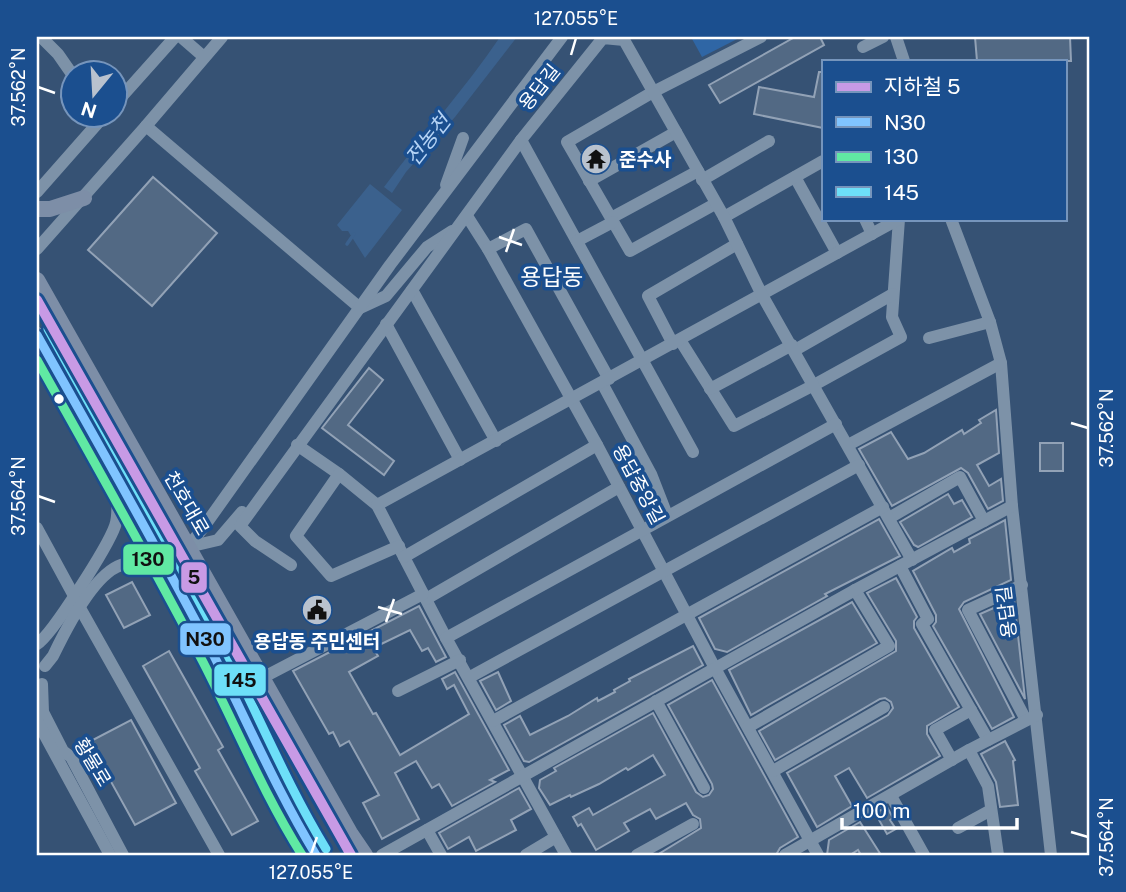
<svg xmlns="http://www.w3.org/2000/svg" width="1126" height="892" font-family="'Public Sans','Noto Sans KR',sans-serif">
<rect width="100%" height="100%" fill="#365274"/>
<path fill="#2f66a5" d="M691,37H741L702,57Z"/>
<g fill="#3b618d">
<path d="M500,37H517L455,117L406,172L392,193L384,187C422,136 465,89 500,37Z"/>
<path d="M370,184L402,210L365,258L348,231H342L337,225Z"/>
</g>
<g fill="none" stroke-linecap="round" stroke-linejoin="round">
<path stroke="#3b618d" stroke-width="3.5" d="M347,244L354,234"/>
</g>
<g fill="#526984" stroke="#92a2b6" stroke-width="2">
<path d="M795,37H820L824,45L720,103L709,85Z"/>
<path d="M975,37H1070L1071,61H977Z"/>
<path d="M819,72H823V128L754,114L759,87L814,97Z"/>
<path d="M597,145L607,161L593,169L583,152Z"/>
<path d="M153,177L217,233L152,306L88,250Z"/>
<path d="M369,368L383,380L348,425L394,461L384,475L322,428Z"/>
<path d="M996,410L999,453L977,465L989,486L1001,479L1003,501L988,509L968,473L961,468L892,506L859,449L891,432L908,459L924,453L962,430L964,434L981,423L979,420Z"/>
<rect x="1040" y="443" width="23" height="28"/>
<path d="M948,494L954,504L962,500L972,517L918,547L914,545L900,522Z"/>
<path d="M879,519L900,556L825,594L827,596L727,652L715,649L699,618Z"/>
<path d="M1005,520L1011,580L964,602L959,609L1014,717L992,729L933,626L936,622V615L913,571L952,548L954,552L970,543L969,539Z"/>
<path d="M896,578L917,617L914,621V628L959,707L927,726V734L940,756L867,798L849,768L835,776L852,806L817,827L787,773L888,715L893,708L891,702L885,698L880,699L775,760L759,731L896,651V641L867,593Z"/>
<path d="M132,582L150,615L124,628L106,595Z"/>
<path d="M1014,599L1025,699L980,614Z"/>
<path d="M852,602L877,643L751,715L729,670Z"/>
<path d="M419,606L446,657L436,662L428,648L422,651L410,630L373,648L378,656L349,672L373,714L376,713L400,755L469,714L454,685L447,689L442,679L455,672L509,770L490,780L495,782L452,806L439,784L432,788L416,761L395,773L419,819L382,839L363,803L379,795L349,741L340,746L333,732L329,734L293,671Z"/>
<path d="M693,646L703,665L529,762L524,761L504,725L520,716L530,735L568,716L597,698L598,701L615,692L614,690L630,681L629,679Z"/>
<path d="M169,651L223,747L218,750L258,821L232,835L195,771L200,768L143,666Z"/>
<path d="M498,672L511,701L496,710L480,681Z"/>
<path d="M712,680L798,837L780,848L776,855H657L701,828L700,819L693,815L686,803L656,819L650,809L624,823L629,831L596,850L581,824L578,826L573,817L589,808L593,815L665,775L653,755L628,770L626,768L599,784L571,797L570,795L550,805L539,788L540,780L556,771L554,768L653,713L696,792L703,797L709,795L713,789L712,784L668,705Z"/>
<path d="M131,720L176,803L135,825L89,742Z"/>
<path d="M1005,741L1015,760L1013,761L1018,805L1000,807L996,782L981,754Z"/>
<path d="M519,788L531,809L511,820L516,830L476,851L469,837L448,849L439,833Z"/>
<path d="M887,807L893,818L890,820L896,829L887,834L875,813Z"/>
<path d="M860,822L881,855H861L858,850L850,855H827L829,840Z"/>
</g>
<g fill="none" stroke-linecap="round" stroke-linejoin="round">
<g stroke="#7d92a8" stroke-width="12">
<path d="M41,37L58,54L74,77"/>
<path d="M181,37L204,57"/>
<path d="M896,37L904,61"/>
<path d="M863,47L883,37"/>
<path d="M116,103L175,37"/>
<path d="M146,126L222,37"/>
<path d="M521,140L693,452"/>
<path d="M795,177L837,253"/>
<path d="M702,180L769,141"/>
<path d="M589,181L676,132"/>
<path d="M446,185L463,138"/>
<path d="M37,192L104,116"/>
<path d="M715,204L630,251L567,142L653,92L761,37"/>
<path d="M467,216L488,249L597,445L716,670L818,855"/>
<path d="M724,217L823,161"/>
<path d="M611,218L698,171"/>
<path d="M865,219L872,234"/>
<path d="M951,219L990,322L1001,363L1012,506L1051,855"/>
<path d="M577,241L613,222"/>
<path d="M37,249L146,126L360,308L386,296L427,247L452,231"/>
<path d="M488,249L526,229L609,379"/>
<path d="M412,290L496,441"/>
<path d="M386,324L460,460"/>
<path d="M929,338L990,322"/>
<path d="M680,340L734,426L814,385L901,337L892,317L899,219"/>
<path d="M673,344L648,296L737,244"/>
<path d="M795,350L893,294"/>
<path d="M602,383L651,474L667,515"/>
<path d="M710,389L792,345"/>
<path d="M297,445L339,474L377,505L446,638L566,855"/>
<path d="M848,445L1001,363"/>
<path d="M339,474L296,536L331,576L399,546"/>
<path d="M377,505L899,219"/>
<path d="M889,518L960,477L984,521"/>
<path d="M37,528L74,596"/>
<path d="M188,547L218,540L242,512"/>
<path d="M404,557L597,445"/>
<path d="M162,558L188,547L203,528L390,265L562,37"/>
<path d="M291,565L255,541L240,526L521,140L603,38L624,40L724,217L762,295L912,560"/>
<path d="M900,566L928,619L922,624L988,740"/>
<path d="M1022,585L968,610L1026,720"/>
<path d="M426,599L619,487"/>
<path d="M80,608L219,855"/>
<path d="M446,638L836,424"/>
<path d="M37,644C52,635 108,546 115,526C120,513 116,492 116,477"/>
<path d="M45,666L53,656C65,631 96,569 125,564C140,561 157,573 171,578"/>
<path d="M470,677L859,465"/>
<path d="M262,678L423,594"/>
<path d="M42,684L43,712L63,751L71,757L123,855"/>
<path d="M398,691L460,660"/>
<path d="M656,701L704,788"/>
<path d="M37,721L110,855"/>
<path d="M493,721L883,507"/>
<path d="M748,727L889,646L855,590"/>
<path d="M969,750L988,786L998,855"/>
<path d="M952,760L935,730L971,710"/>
<path d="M773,771L884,707"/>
<path d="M891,796L924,855"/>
<path d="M958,828L991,810"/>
<path d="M427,830L441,855"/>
<path d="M382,855L855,590L1012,506"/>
<path d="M526,855L556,837"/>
<path d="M637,855L693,824"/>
<path d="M785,855L969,750L1037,715"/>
</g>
<g stroke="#7d8ea7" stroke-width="16">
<path d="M37,209H50L84,198"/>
<path d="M37,280L350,833L365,855"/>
<path d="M37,335L162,558C178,596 202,631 220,668C251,730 278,797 316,855"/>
</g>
<g stroke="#1b4f8f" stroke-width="14">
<path id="bus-1" d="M37,335C97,442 158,548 214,656C248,723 277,791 316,855"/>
</g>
<g stroke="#1b4f8f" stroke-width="14">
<path id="bus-2" d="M37,360C93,460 150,560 203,662C236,726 263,793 302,855"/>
</g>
<g stroke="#1b4f8f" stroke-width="14">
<path id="bus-3" d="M48,329C107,436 168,542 225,650C259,716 287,785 326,849"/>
</g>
<use href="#bus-1" stroke="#80c4ff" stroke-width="9"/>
<use href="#bus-2" stroke="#60e9a3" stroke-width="9"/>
<use href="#bus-3" stroke="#6ddff8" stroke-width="9"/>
<g stroke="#1b4f8f" stroke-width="16">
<path id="metro-1" d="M37,300L351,855"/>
</g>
<use href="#metro-1" stroke="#c89ae5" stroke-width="10"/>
</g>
<path fill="none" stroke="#fff" stroke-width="2.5" d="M571,55L576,38M38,87L55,93M499,237L522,245M506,252L514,229M1071,423L1088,428M38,496L55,502M378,607L402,614M386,622L394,599M1071,832L1088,837M311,854L317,837"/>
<defs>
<g id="temple-disc" transform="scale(1.575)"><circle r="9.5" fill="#b9c2ce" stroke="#1b4f8f"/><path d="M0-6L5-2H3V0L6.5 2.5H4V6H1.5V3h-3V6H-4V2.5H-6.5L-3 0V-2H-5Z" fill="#111"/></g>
<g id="civic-disc" transform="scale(1.575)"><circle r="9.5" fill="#b9c2ce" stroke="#1b4f8f"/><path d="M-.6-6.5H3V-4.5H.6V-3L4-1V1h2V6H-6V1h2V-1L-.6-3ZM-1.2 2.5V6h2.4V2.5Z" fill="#111"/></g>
</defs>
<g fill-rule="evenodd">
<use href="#temple-disc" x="596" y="159"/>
<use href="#civic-disc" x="317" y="610"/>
</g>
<circle fill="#fff" stroke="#1b4f8f" stroke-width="2.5" cx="59" cy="399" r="6"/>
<g text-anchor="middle" stroke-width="7" stroke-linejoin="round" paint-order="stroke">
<g font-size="19" fill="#fff" stroke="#1b4f8f">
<text transform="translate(539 87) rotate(-51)" y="7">용답길</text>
<text transform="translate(639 484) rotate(62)" y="7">용답중앙길</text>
<text transform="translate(187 503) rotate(60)" y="7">천호대로</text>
<text transform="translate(1006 612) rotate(-97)" y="7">용답길</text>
<text transform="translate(93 762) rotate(59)" y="7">황물로</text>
</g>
<g font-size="19" font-weight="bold" fill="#fff" stroke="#1b4f8f" text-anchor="start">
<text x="619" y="166">준수사</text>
<text x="317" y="648" text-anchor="middle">용답동 주민센터</text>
</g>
<g font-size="21" font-style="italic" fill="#b5d3f5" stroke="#1b4f8f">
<text transform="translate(428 140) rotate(-52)" y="7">전농천</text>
</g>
<g font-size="23" fill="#fff" stroke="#1b4f8f">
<text x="552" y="285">용답동</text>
</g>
</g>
<g stroke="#1b4f8f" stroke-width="2.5">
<rect x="122" y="543" width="53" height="33" rx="7" fill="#60e9a3"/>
<rect x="180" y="561" width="28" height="33" rx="7" fill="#c89ae5"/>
<rect x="179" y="622" width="53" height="34" rx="7" fill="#80c4ff"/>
<rect x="213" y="663" width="54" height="34" rx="7" fill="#6ddff8"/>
</g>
<g font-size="19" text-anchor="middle" font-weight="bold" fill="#111">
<text x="148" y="566">130</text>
<text x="194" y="584">5</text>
<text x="205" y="646">N30</text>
<text x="240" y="687">145</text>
</g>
<rect width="1126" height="892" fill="none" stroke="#1b4f8f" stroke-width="77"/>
<rect x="822" y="60" width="245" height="161" fill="#1b4f8f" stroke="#7695bc" stroke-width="2"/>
<rect x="836" y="82" width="35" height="10" fill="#c89ae5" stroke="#7695bc" stroke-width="2"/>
<text x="884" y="94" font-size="21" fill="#ffffff">지하철 5</text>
<rect x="836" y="117" width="35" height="10" fill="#80c4ff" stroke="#7695bc" stroke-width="2"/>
<text x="884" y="130" font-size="21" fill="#ffffff">N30</text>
<rect x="836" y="152" width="35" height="10" fill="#60e9a3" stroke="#7695bc" stroke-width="2"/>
<text x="884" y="164" font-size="21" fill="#ffffff">130</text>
<rect x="836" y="187" width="35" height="10" fill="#6ddff8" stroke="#7695bc" stroke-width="2"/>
<text x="884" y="200" font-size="21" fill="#ffffff">145</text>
<g transform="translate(94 94) rotate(198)"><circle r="33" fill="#1b4f8f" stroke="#7695bc" stroke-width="2"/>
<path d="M0-5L12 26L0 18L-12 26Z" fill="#b9c2ce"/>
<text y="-10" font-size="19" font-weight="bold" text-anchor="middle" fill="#ffffff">N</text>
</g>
<path d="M842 818v10h175v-10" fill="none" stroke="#ffffff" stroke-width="3.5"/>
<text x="853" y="818" font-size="21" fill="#ffffff" stroke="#1b4f8f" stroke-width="5" paint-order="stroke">100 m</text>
<rect x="38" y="38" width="1050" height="816" fill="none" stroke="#fff" stroke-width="2.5"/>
<g font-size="18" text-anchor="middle" fill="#fff">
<text x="576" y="25">127.055°E</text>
<text transform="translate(19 87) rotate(-90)" y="6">37.562°N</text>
<text transform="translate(1107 428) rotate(-90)" y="6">37.562°N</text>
<text transform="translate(19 496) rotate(-90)" y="6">37.564°N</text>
<text transform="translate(1107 837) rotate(-90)" y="6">37.564°N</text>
<text x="311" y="879">127.055°E</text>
</g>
</svg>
